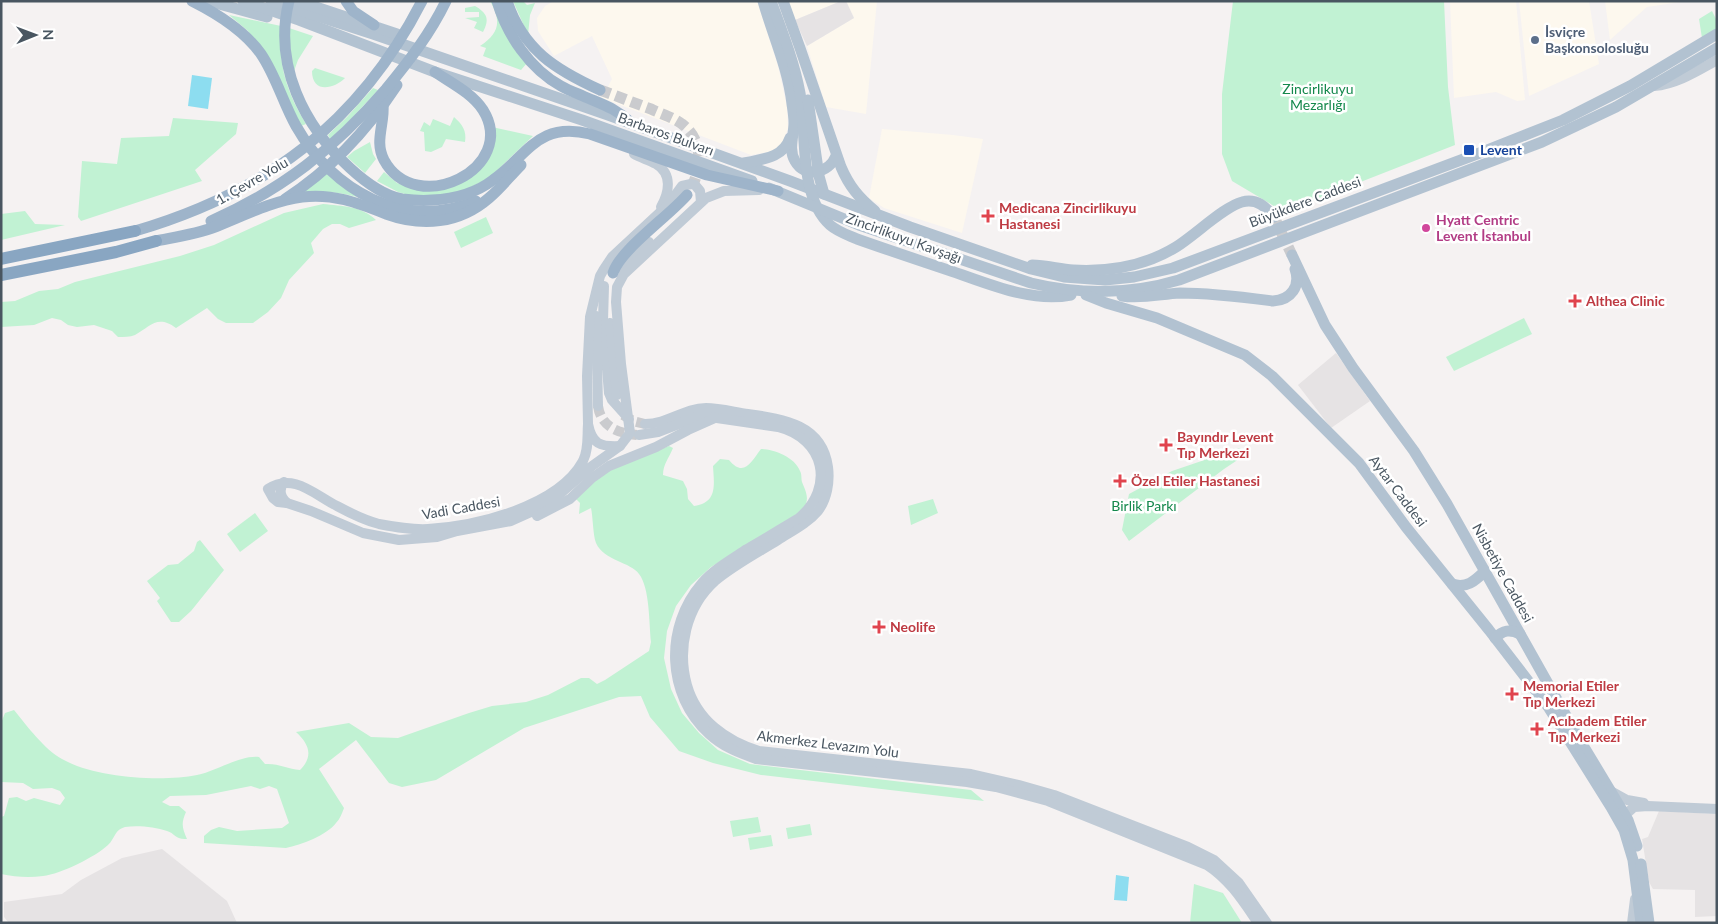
<svg xmlns="http://www.w3.org/2000/svg" width="1718" height="924" font-family="Lato,sans-serif">
<rect width="100%" height="100%" fill="#f5f2f2"/>
<g fill="#fdf8ee">
<path d="M554,1H757L778,66L787,107L788,128L782,144L773,151L751,155L602,98L612,79L592,36L554,56L538,31L537,18L545,6Z"/>
<path d="M787,1H841L795,20Z"/>
<path d="M846,1H877L866,114L826,107L807,46L854,18Z"/>
<path d="M1450,1H1516L1525,100L1517,101L1496,92L1454,98Z"/>
<path d="M1519,1H1589L1599,64L1529,96Z"/>
<path d="M1605,1H1687L1647,7L1610,40Z"/>
<path d="M882,129L953,135L983,139L962,233L884,208L869,198Z"/>
</g>
<g fill="#e6e3e4">
<path d="M841,1H846L854,18L807,46L795,20Z"/>
<path d="M1336,353L1370,401L1331,428L1298,385Z"/>
<path d="M1659,811L1717,814V916L1695,917V890L1653,889L1649,882L1642,839L1648,837Z"/>
<path d="M162,849L227,901L237,923H9L4,917V902L62,894L81,880L122,858Z"/>
</g>
<g fill="#c1f2d3">
<path d="M490,1H493L527,63L521,70L483,56L486,48L480,46C499,33 502,22 490,1Z"/>
<path d="M513,1H523L527,5L535,3L530,15L528,35Z"/>
<path d="M1233,1H1444L1448,87L1455,145L1284,212L1232,181L1222,154V94Z"/>
<path d="M475,6C487,13 490,19 483,32L474,28L477,22L465,18L479,17V12H465V8Z"/>
<path d="M1712,11L1717,21V29L1702,38L1699,19Z"/>
<path d="M229,15L281,26C278,64 286,91 306,124L301,126L248,31Z"/>
<path d="M289,28L313,36L298,60L294,71L291,61Z"/>
<path d="M315,68L345,78C334,89 312,94 312,71Z"/>
<path d="M373,88L378,90L349,121L330,139L328,135L347,117Z"/>
<path d="M454,117C462,124 467,131 465,142L446,139L442,147L431,152L425,151L424,132L420,131L424,122L430,126L433,119L450,126Z"/>
<path d="M173,118L238,123L236,134L195,170L202,181L81,221L78,217L82,161L117,164L121,138L169,136Z"/>
<path d="M492,127L533,136L489,178L459,193L415,197L398,192L377,181L384,172L397,183L415,189L477,170Z"/>
<path d="M370,142L373,154L376,159L365,173L347,157L354,151Z"/>
<path d="M325,172L357,197C336,191 319,191 297,194Z"/>
<path d="M323,204C342,206 362,206 376,220L349,228L340,224H332L323,229L311,243L314,253L289,280L281,298L268,312L253,323H226L218,319L207,308L176,328C157,314 150,327 135,335C130,337 124,337 118,337L112,331L94,325L77,327L68,325L61,320L52,318L34,325L1,327V302L15,301L39,291L58,289L75,282L180,256L214,245L284,213Z"/>
<path d="M25,211L35,224L65,225L1,240V214Z"/>
<path d="M486,217L493,233L461,248L454,232Z"/>
<path d="M1524,318L1532,334L1454,371L1446,357Z"/>
<path d="M669,446L673,448C669,458 663,464 663,475L683,481L687,489L688,499L694,506C718,503 714,484 713,466L720,459L729,460C744,478 751,462 761,449C773,449 795,457 800,471C802,474 801,478 802,482C807,494 810,500 802,511L711,567L691,585L676,606L667,631L664,658L671,689L682,713L699,733L718,750L750,764L971,790L984,801L761,775L713,763L679,751L650,717L641,696L619,697L524,728L436,780L402,787L389,783L356,740L319,769L344,808C342,813 340,819 336,823C327,835 301,845 286,848L204,843V836L211,830L219,827L237,831L282,828L289,823L277,789L269,786L260,789L251,786L206,795L170,796L162,802L170,806H179L186,812C181,823 182,828 187,839C175,840 175,833 167,831C155,827 138,825 125,827C114,830 115,839 108,845C95,857 61,874 43,876C29,878 15,877 1,874V817L4,816L9,798L17,797L26,801L34,798L60,805L65,798L60,791L52,788L33,789L23,783L1,782V723L5,713L14,710C27,726 44,749 62,759C95,778 161,782 197,775C217,771 240,755 259,757L265,764C278,763 288,769 300,770C314,756 309,744 296,732L349,723L371,737L398,738L469,713L492,706L526,702L548,695L581,678H589L597,684L605,680L649,651L651,642C649,624 650,588 639,574C631,562 604,561 596,543C593,536 593,517 591,508L579,514L580,503L576,499L607,469Z"/>
<path d="M1240,448L1245,455L1224,469L1129,541L1122,530L1129,494L1172,471Z"/>
<path d="M933,499L938,513L911,525L908,506Z"/>
<path d="M255,513L268,531L240,552L227,534Z"/>
<path d="M200,540L224,570L191,611L179,622H171L157,601L160,598L147,581L168,565L178,564L194,551L197,542Z"/>
<path d="M758,817L761,832L733,837L730,821Z"/>
<path d="M810,824L812,835L788,839L786,828Z"/>
<path d="M771,835L773,846L750,850L748,838Z"/>
<path d="M1194,884L1223,893L1242,923H1190Z"/>
</g>
<g fill="#8dddf0">
<path d="M192,75L212,78L208,109L188,106Z"/>
<path d="M1116,875L1129,877L1127,901L1114,900Z"/>
</g>
<g fill="none" stroke-linecap="round" stroke-linejoin="round">
<g stroke="#cacbce" stroke-width="10" stroke-dasharray="10 5" stroke-linecap="butt">
<path d="M598,406C601,427 618,433 637,435"/>
<path d="M623,415L633,421L645,424"/>
</g>
<path stroke="#cacbce" stroke-width="11" stroke-dasharray="11 5.5" stroke-linecap="butt" d="M1274,217L1292,255"/>
<path stroke="#cacbce" stroke-width="11" stroke-dasharray="11 5.5" stroke-linecap="butt" d="M600,90C617,96 634,103 651,109C661,114 673,117 682,124C705,141 702,172 688,193"/>
<g stroke="#c0cbd6" stroke-width="10">
<path d="M1654,86C1677,84 1697,71 1717,60"/>
<path d="M634,154C641,158 649,160 656,164C673,174 669,193 661,207"/>
<path d="M618,268L649,242"/>
<path d="M604,286L603,321L609,393L612,400L629,419"/>
<path d="M596,316L598,406"/>
<path d="M610,323L617,395"/>
<path d="M588,424C587,436 589,449 583,461C558,507 476,526 428,529C411,530 395,527 379,524C364,520 350,513 337,506C315,495 293,472 268,489L273,498L278,502L287,503L311,511L363,533L399,540L437,537L457,531L511,521L540,508L561,493L592,466L620,446L630,433L621,364L616,302L617,287L624,274L706,198L724,191L759,190"/>
<path d="M645,424C668,424 684,408 706,408C720,408 734,412 748,414C783,419 822,424 828,467C830,482 827,499 818,511C808,523 792,531 778,540C757,553 734,565 715,581C686,607 677,649 687,685C697,720 726,741 759,751L971,774L1019,785L1054,795L1188,847L1214,860L1239,883L1267,923"/>
<path d="M639,435L658,432L697,417H710L778,427C825,439 835,487 799,518C782,528 765,539 747,549C732,559 714,569 702,583C664,627 666,695 709,734C723,747 739,753 756,759L967,782L996,787L1048,801L1207,865C1230,880 1243,901 1258,923"/>
<path d="M620,446C600,447 592,444 588,424L587,376L590,317L600,276L604,269L612,257L668,205L682,186L691,184L695,185L700,191L701,202"/>
<path d="M284,482C278,490 280,497 287,503"/>
<path d="M537,516L570,499L592,478L609,466L656,447L688,430L715,418"/>
<path d="M1609,790L1627,800L1644,803"/>
<path d="M1625,815L1634,807L1648,806L1717,809"/>
<path d="M1632,923L1635,899"/>
</g>
<g stroke="#b2c2d1" stroke-width="11">
<path d="M208,1L267,17"/>
<path d="M243,1L299,20L435,72L582,120L752,181"/>
<path d="M271,1L373,34L608,115L790,181L910,227L1031,269L1064,277L1105,280L1134,277L1173,268L1485,151L1563,120L1630,86L1717,34"/>
<path d="M298,1L397,34"/>
<path d="M763,1C773,36 788,68 792,104C793,110 794,117 794,123C794,135 788,149 795,161C805,179 829,173 836,156"/>
<path d="M771,1C782,31 794,61 800,93C807,132 798,196 830,225C838,232 848,235 857,239C888,250 918,260 948,270C987,283 1030,303 1071,295"/>
<path d="M783,1L800,48L841,167C849,186 859,198 875,211"/>
<path d="M808,100L819,176L824,194"/>
<path d="M744,163C763,159 783,158 790,138"/>
<path d="M769,188L859,225L1031,283C1081,295 1129,295 1179,280L1542,142L1616,107L1717,48"/>
<path d="M1292,255L1325,325L1353,368L1414,451L1447,504L1578,737L1628,820L1637,846"/>
<path d="M1032,265C1046,265 1059,269 1073,270C1109,272 1145,266 1176,247C1194,236 1225,206 1242,202C1257,198 1266,207 1274,217"/>
<path d="M1086,295L1106,303L1157,318L1245,355L1272,376L1359,463L1406,527L1489,630L1549,708L1611,807L1624,830L1633,860L1641,923"/>
<path d="M1122,296C1142,299 1161,294 1180,293C1212,293 1242,297 1273,301C1291,300 1301,286 1295,269"/>
<path d="M1452,584C1466,589 1475,581 1485,571"/>
<path d="M1495,638C1503,630 1510,629 1520,634"/>
<path d="M1641,864L1649,923"/>
</g>
<g stroke="#9eb4ca" stroke-width="11">
<path d="M192,1C218,14 244,30 261,54C276,76 283,103 296,126C333,191 403,231 476,201"/>
<path d="M289,1C273,65 304,126 350,168C364,181 382,195 402,199C411,200 422,201 432,200C453,199 476,193 493,180C528,155 538,121 590,134L707,175L778,191"/>
<path d="M346,1L353,11L374,25"/>
<path d="M497,1C507,35 530,69 561,86C568,90 576,93 583,96C601,104 616,108 630,122"/>
<path d="M507,1C523,50 556,70 600,90"/>
<path d="M383,104C385,124 374,141 384,160C416,219 519,168 483,110C472,93 451,83 435,72"/>
<path d="M285,199C330,170 368,129 397,85"/>
<path d="M211,221C283,189 334,149 386,89C409,61 430,34 446,1"/>
<path d="M135,231C265,193 359,124 422,1"/>
<path d="M156,241C176,237 196,234 215,227C243,216 272,201 302,197C333,193 358,203 386,214C422,227 459,224 489,198C501,188 510,176 521,165"/>
<path d="M613,273C620,250 669,216 687,195"/>
</g>
<g stroke="#89a6c2" stroke-width="12">
<path d="M1,259L135,231"/>
<path d="M1,275L116,252L156,241"/>
</g>
</g>
<circle fill="#5c6f8a" stroke="#fff" stroke-width="2" cx="1535" cy="40" r="5"/>
<rect fill="#1a4fb4" stroke="#fff" stroke-width="2" x="1463" y="144" width="12" height="12" rx="2.5"/>
<g fill="#e0444e" stroke="#fff" stroke-width="2">
<path d="M985.5 208.5h5v5h5v5h-5v5h-5v-5h-5v-5h5z"/>
<path d="M1572.5 293.5h5v5h5v5h-5v5h-5v-5h-5v-5h5z"/>
<path d="M1163.5 437.5h5v5h5v5h-5v5h-5v-5h-5v-5h5z"/>
<path d="M1117.5 473.5h5v5h5v5h-5v5h-5v-5h-5v-5h5z"/>
<path d="M876.5 619.5h5v5h5v5h-5v5h-5v-5h-5v-5h5z"/>
<path d="M1509.5 686.5h5v5h5v5h-5v5h-5v-5h-5v-5h5z"/>
<path d="M1534.5 721.5h5v5h5v5h-5v5h-5v-5h-5v-5h5z"/>
</g>
<circle fill="#d1479c" stroke="#fff" stroke-width="2" cx="1426" cy="228" r="5"/>
<g text-anchor="middle" stroke-width="5" stroke-linejoin="round" paint-order="stroke">
<g font-size="14" font-weight="bold" fill="#4e5e75" stroke="#fff" text-anchor="start">
<text x="1545" y="37">İsviçre<tspan x="1545" dy="16">Başkonsolosluğu</tspan></text>
</g>
<g font-size="14" fill="#14884c" stroke="#fff">
<text x="1318" y="94">Zincirlikuyu<tspan x="1318" dy="16">Mezarlığı</tspan></text>
<text x="1144" y="511">Birlik Parkı</text>
</g>
<g font-size="14" fill="#495661" stroke="#fff">
<text transform="translate(666 134) rotate(20)" y="5">Barbaros Bulvarı</text>
<text transform="translate(252 181) rotate(-30)" y="5">1. Çevre Yolu</text>
<text transform="translate(1305 202) rotate(-21)" y="5">Büyükdere Caddesi</text>
<text transform="translate(904 238) rotate(20)" y="5">Zincirlikuyu Kavşağı</text>
<text transform="translate(1398 491) rotate(53)" y="5">Aytar Caddesi</text>
<text transform="translate(461 508) rotate(-10)" y="5">Vadi Caddesi</text>
<text transform="translate(1503 573) rotate(61)" y="5">Nisbetiye Caddesi</text>
<text transform="translate(828 744) rotate(7)" y="5">Akmerkez Levazım Yolu</text>
</g>
<g font-size="14" font-weight="bold" fill="#164399" stroke="#fff" text-anchor="start">
<text x="1480" y="155">Levent</text>
</g>
<g font-size="14" font-weight="bold" fill="#be3a42" stroke="#fff" text-anchor="start">
<text x="999" y="213">Medicana Zincirlikuyu<tspan x="999" dy="16">Hastanesi</tspan></text>
<text x="1586" y="306">Althea Clinic</text>
<text x="1177" y="442">Bayındır Levent<tspan x="1177" dy="16">Tıp Merkezi</tspan></text>
<text x="1131" y="486">Özel Etiler Hastanesi</text>
<text x="890" y="632">Neolife</text>
<text x="1523" y="691">Memorial Etiler<tspan x="1523" dy="16">Tıp Merkezi</tspan></text>
<text x="1548" y="726">Acıbadem Etiler<tspan x="1548" dy="16">Tıp Merkezi</tspan></text>
</g>
<g font-size="14" font-weight="bold" fill="#b23c85" stroke="#fff" text-anchor="start">
<text x="1436" y="225">Hyatt Centric<tspan x="1436" dy="16">Levent İstanbul</tspan></text>
</g>
</g>
<rect width="1718" height="924" fill="none" stroke="#495661" stroke-width="5"/>
<g transform="translate(35 35) rotate(89)" stroke="#ffffff" stroke-width="4" paint-order="stroke">
<path d="M0-4L9 19L0 12L-9 19Z" fill="#495661"/>
<text y="-8" font-size="14" font-weight="bold" text-anchor="middle" fill="#495661">N</text>
</g>
</svg>
